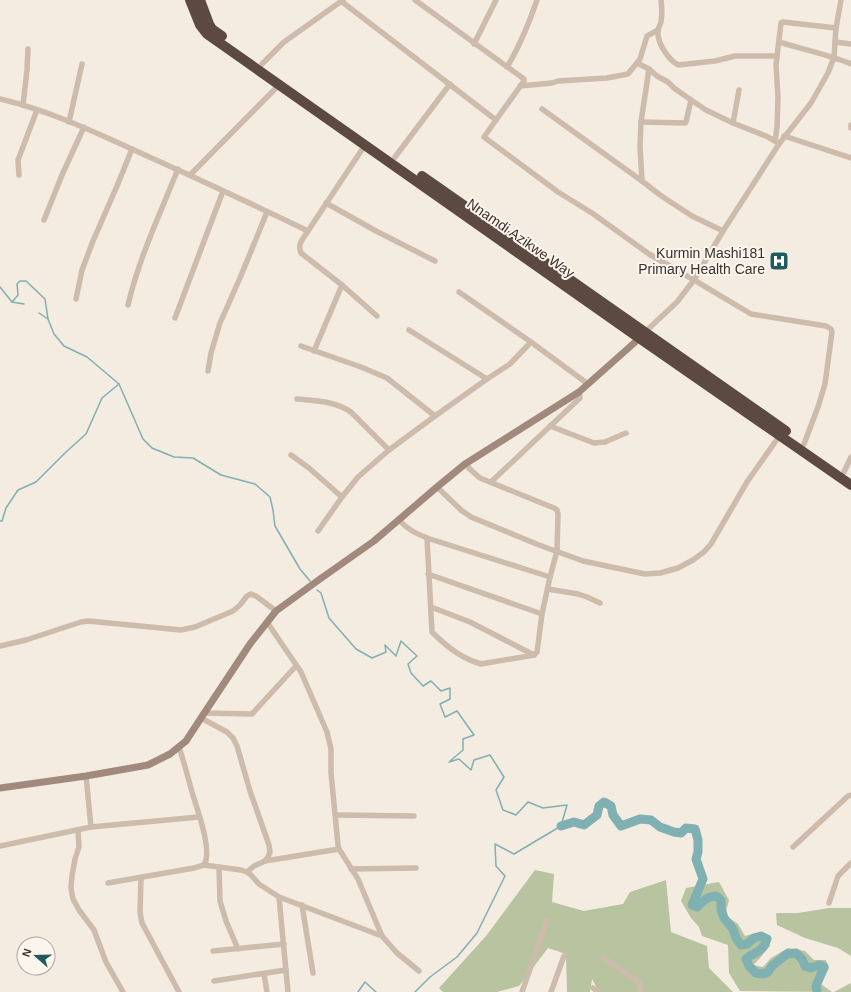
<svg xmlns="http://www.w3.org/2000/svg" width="851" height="992" font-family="Arial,sans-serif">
<rect width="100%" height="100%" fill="#f4ebe1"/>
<g fill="#b8c4a0">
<path d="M535,870L554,874L552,902L584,911L623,904L630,892L666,880L671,932L707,946L709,968L733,992H599L592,979L590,992H567L566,954L548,948L519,986L497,992H443L439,988L486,936Z"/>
<path d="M719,882L729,900L725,915L738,924L745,936L756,933L770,935V946L760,958L753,965L763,967L771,958L788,948L805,951L814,960H826L829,968L821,984L832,992L740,991L729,973L728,945L702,936L699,927L691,918L681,901L686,888Z"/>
<path d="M829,908H851V956L838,948L805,938L777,925L776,913H798Z"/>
<path d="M851,983V992H834Z"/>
</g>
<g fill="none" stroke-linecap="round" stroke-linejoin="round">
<g stroke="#7fb0b2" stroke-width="1.5">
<path d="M0,287L12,302L24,304"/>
<path d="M12,302L18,295L17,284L20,281H26L45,299L48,319"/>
<path d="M39,313L48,319L54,334L64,346L87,357L119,384L143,439L152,448L174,457L193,458L221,475L255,484L270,497L273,510L275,526L300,569L310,581"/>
<path d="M0,521H2L6,508L18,490L36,482L66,452L86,434L102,398L119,384"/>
<path d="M317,590L321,593L329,618L356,649L372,658L386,652L385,645L396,656L401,641L417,656L408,664L411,673L423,686L431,681L441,691L450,688V699L440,704L445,717L457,711L474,735L463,739V750L449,762L459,759L471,770L474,760L490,755L504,777L496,790L503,810L516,815L528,802L543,808L567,805L561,826L514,854L495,844L496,866L505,876L477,933L457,957L430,977L415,992"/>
<path d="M358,992L365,982L376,992"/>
</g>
<path stroke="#7fb0b2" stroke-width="9" d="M561,826L574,822L584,825L597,815L599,806L604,802L611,806L613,815L621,826L640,819L651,820L660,827L674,832L681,833L686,828L695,829L698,840V852L696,859L703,879L692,905L697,907C704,900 706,897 716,896L721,900V909L724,918L733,929L736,938L741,945L747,944L754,938L761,936L767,939C761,955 755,950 746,959L749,966L756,973L763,974L768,972L772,966L787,954L796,953L802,959L805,966L810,968L819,965L824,967L816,986L817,992"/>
<g stroke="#cdbbac" stroke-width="5.5">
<path d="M661,0C662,7 662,15 661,22C660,25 658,28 658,31C657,43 668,59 678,65L715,61L735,56H777"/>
<path d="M341,1L496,120L524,81V79L415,0"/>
<path d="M779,42C802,49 826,54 849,63L851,64"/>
<path d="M835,42L851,44"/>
<path d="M474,44L496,0"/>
<path d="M637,63L649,69L657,76L668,82L674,88L691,100L706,110L733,123L766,136L777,142"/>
<path d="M262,64L284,42L343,0"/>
<path d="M507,67C520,46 529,23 537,0"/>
<path d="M520,86L552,83L558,81L607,78L628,74L640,59L647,36L658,30"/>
<path d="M0,99C47,110 90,130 134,150C192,176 250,203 308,231"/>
<path d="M23,105L27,70L28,49"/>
<path d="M542,109L642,181L660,195L692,216L723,231"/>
<path d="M496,120L484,137L558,192L592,213L649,254L694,280L751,314L826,326L831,329L832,332L825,384L818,407L804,444L800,450"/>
<path d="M69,122L82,64"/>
<path d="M641,122L685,123L686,122L691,100"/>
<path d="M733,123L739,90"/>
<path d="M851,125V128"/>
<path d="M784,136L851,158"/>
<path d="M775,141L777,127L778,98L776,65L777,56L781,23L783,22L836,28"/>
<path d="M365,145L308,231C303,239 297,244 301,253L342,285L377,316"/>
<path d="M395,157L450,84"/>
<path d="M19,175L18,160L37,110"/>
<path d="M190,175L279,85"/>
<path d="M642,181L640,147L641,122L649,69"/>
<path d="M326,203L376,231L435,261"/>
<path d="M44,220L62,175L84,127"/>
<path d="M459,292L531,342L588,384"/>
<path d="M76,299L82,270L93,241L117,186L132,149"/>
<path d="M128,305C139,258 160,214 178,169"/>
<path d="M175,318L223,191"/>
<path d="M409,330L487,379L510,364L531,342"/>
<path d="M645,332L677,302L694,280L723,231L779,144L811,103L828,73L834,57L836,28L841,0"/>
<path d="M301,346L361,367L387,378L435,416"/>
<path d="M314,351L342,285"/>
<path d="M208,371L211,353L220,323L240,278L267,212"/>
<path d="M297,399C316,401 335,401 351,412L389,450"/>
<path d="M550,426L594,443L605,442L626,433"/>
<path d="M291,455L309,468L342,497"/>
<path d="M844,472L851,457"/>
<path d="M491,482L580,398L579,392"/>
<path d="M437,487L461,510L471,517L539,545L583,561L645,574L660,573L678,568L693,560L704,552L711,544L747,482L780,435"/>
<path d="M399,520C407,529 415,533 427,538L550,577"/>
<path d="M318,531L342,497L358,477L389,450L435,416L487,379"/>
<path d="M427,538L432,632L434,634C447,647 463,659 481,664L534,655L537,652L542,614L550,577L557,551L558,514L557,510L554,508L480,478L472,471L465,464"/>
<path d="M428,574L542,614"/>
<path d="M548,589L578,594L587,597L600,603"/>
<path d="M431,607L470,622L534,655"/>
<path d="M267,622L301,672L327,732L331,749V773L338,845L339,849L358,879L382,936L397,953L419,971"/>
<path d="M0,646L26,640L81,622L88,621L181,630L195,627L233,611L240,605L247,596L251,594L256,596L276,611"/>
<path d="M204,713L252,714L296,666"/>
<path d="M201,718L227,732L233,738L237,746L250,791L269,845L270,852L268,857L265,861L254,866L247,872"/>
<path d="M179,747C184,762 188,777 192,792C197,809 213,851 204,865"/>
<path d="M86,776L91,827"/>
<path d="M336,815L414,816"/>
<path d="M78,830L79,847L75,859L72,876L71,888L73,899L79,910L94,930L106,962L123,992"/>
<path d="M0,846L91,827L199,817"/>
<path d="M793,847L848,796L851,795"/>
<path d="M265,861L339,849"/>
<path d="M219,867L220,901L226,921L238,949"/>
<path d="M351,869L416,868"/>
<path d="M141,878L140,912L142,923L179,992"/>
<path d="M108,883L194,868L204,865L241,870L247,872L251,875L259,884L279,897L382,936"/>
<path d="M279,897L288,992"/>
<path d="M829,903L838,876L851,863"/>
<path d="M302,905L313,973"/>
<path d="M213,951L284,944"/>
<path d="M604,958L640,983L641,986L640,992"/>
<path d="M264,974L267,992"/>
<path d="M214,981L286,970"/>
<path d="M593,988L599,992"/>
<path d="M522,992L547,920"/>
<path d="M551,992L564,956"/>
</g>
<path stroke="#a18a7d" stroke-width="7" d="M0,788L86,776L148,765L170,754L186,741L201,718L250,644L276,611L320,579L374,541L437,487L465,464L579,392L642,336"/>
<g stroke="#5c4a42" stroke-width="10">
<path d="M190,0L200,25L207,34L639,338L851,485"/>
<path d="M200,0L209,24L212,29L222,36"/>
<path d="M422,176L786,431"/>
</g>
</g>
<defs>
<g id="hospital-square" transform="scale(1)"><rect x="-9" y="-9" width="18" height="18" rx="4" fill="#1f5a5e" stroke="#fbf5ee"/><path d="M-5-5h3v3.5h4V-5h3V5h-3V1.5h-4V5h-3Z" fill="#fff"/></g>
</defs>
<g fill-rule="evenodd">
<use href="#hospital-square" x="779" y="261"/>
</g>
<g text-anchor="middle" stroke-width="4" stroke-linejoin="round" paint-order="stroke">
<g font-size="14" fill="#3b302b" stroke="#fbf5ee">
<text transform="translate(521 238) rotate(35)" y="5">Nnamdi Azikwe Way</text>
</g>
<g font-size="14" fill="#3b302b" stroke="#fbf5ee" text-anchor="end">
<text x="765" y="258">Kurmin Mashi181<tspan x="765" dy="16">Primary Health Care</tspan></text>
</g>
</g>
<g transform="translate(36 956) rotate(290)"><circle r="19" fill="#fbf5ee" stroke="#aea6a0"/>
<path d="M0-3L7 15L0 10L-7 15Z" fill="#1f5a5e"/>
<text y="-6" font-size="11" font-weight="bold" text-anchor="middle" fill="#3b302b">N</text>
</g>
</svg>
